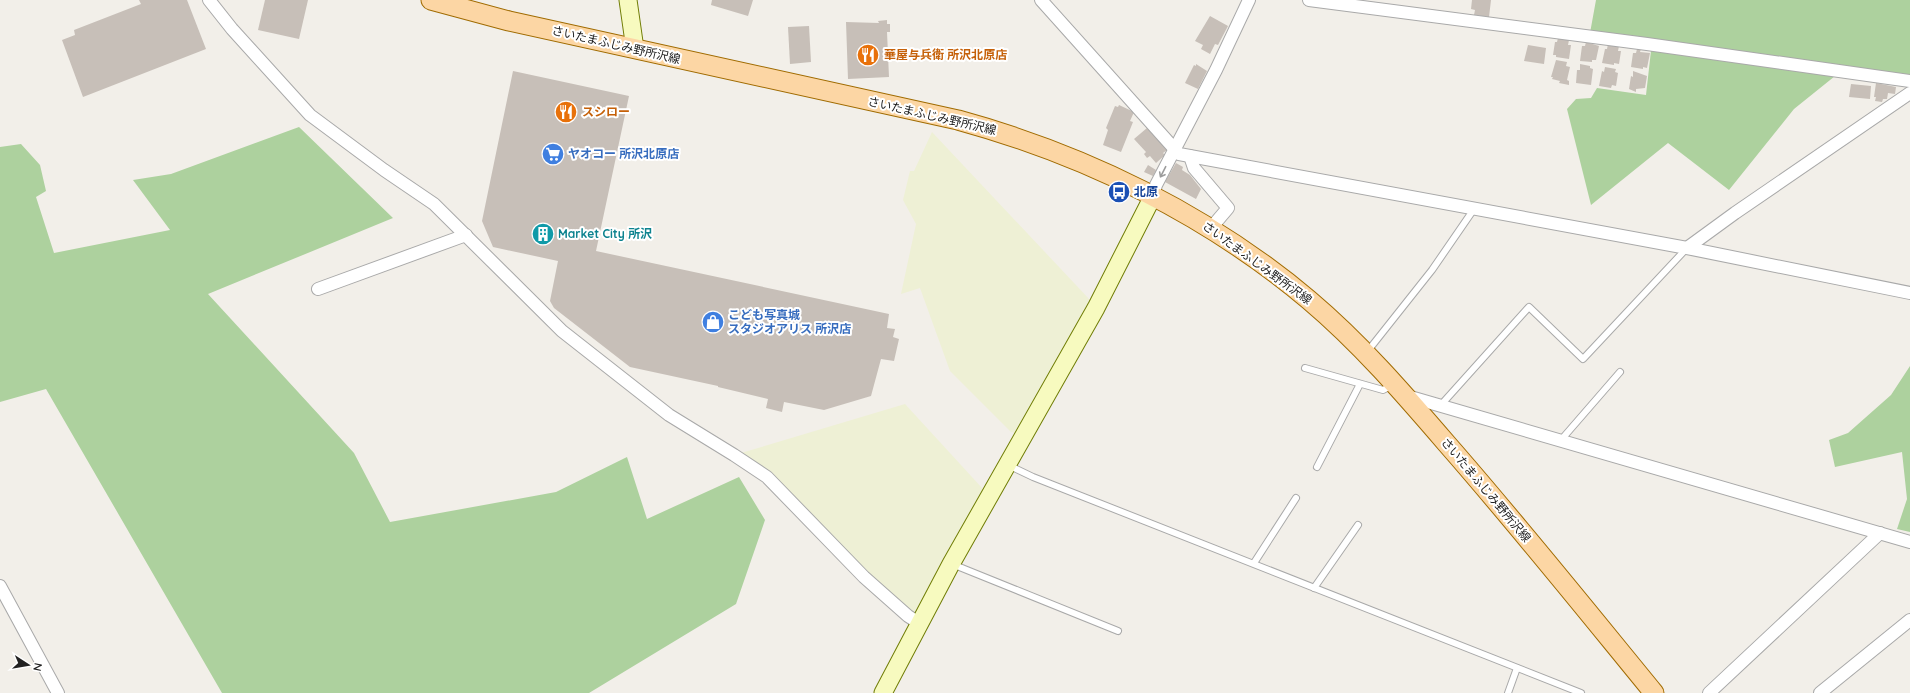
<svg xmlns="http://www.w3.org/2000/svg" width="1910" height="693" font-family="Quicksand,'Noto Sans JP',sans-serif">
<rect width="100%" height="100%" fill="#f2efe9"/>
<g fill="#eef0d5">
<path d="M932,132L1091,301L1015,433L1011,432L950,371L920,288L901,294L916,224L903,200L910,171H914Z"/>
<path d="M905,404L983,489L915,613L909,612L741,453Z"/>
</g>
<g fill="#add19e">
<path d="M1596,0H1910V77L1845,68L1794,109L1729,190L1668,143L1591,205L1567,109L1576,99L1591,98L1597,88L1646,95L1652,42L1590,33Z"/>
<path d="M299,127L393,218L208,294L354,453L390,522L556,492L627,457L647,519L739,477L765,520L736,604L589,693H222L46,389L0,402V147L21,144L40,165L46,191L36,197L54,253L170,230L133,180L171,174Z"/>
<path d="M1910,366V532L1897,529L1907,499L1902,452L1835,467L1829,440L1848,433L1891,395Z"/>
</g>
<g fill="#c7bfb8">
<path d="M139,0H187L206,49L83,97L62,40L75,35L74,30L141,4Z"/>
<path d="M265,0H308L299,39L258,30Z"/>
<path d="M712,0H753L748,16L711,5Z"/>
<path d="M1472,0H1491L1489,17L1474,15L1475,10L1471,9Z"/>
<path d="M1210,16L1228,26L1218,45L1215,44L1210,54L1201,49L1203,45L1195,41Z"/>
<path d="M887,20V24H890V32H887L889,77L848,79L846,22L879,23L878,21Z"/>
<path d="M809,26L811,62L790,64L788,27Z"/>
<path d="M1558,38L1569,40L1568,45H1571L1569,59L1556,57V55H1553L1555,42H1557Z"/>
<path d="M1586,42L1599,46L1596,60H1592V62L1580,61L1582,46H1585Z"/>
<path d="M1608,44L1619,46L1618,51H1621L1619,64L1614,63V65L1602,63L1605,49H1607Z"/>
<path d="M1528,45L1546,48L1544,64L1524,61Z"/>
<path d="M1637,49H1641L1640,52L1650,53L1647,68L1643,67V69L1631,67L1633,53H1636Z"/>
<path d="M1556,60L1567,62L1566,66L1570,67L1567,80L1569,81V85L1559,83L1560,81L1552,79L1553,77H1551Z"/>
<path d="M1196,64L1207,71L1198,89L1185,83L1194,65L1196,66Z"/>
<path d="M1580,64L1590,66V68L1593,69L1591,85L1576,83L1577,70H1580Z"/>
<path d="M1605,67L1616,69L1615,72L1618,73L1616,86L1612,85L1611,88L1599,86L1602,71L1604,72Z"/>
<path d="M513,71L629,96L596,251L889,314L887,328L895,329L893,337L899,339L894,361L881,359L871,396L824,410L784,402L782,412L766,408L768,399L718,387V386L630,367L554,308L550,301L558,261L493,247L482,221Z"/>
<path d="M1633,71L1647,76L1645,88L1636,89V92L1629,89L1631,76L1633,77Z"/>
<path d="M1876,83L1896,87L1895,94L1888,93L1887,99H1883L1882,102L1875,101L1876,97H1874Z"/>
<path d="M1851,84L1871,86L1870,99L1849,97Z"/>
<path d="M1119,105L1134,112L1130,121L1133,122L1121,152L1103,145L1108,130L1106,128L1115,106L1118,107Z"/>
<path d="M1147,128L1167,150L1163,153L1165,155L1156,163L1150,156L1147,158L1144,154L1146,152L1134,139Z"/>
<path d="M1176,163L1183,167L1182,170L1190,175L1201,189L1196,199L1165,182Z"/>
<path d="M1148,165L1156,170L1153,176L1144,172Z"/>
</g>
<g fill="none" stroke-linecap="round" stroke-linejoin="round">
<g stroke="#a9a9a9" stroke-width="8">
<g id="lane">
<path d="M1367,352L1432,270L1474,209"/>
<path d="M1305,368L1383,390L1393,385"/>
<path d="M1440,406L1529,307L1583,359L1687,248"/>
<path d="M1561,440L1620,372"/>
<path d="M1008,465L1033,477L1581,693"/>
<path d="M1317,467L1360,384"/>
<path d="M1254,563L1296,498"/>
<path d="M952,564L1118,631"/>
<path d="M1314,588L1358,525"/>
<path d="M1508,693L1517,668"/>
</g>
</g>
<g stroke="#a9a9a9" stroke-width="14">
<g id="street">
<path d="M209,0L232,29L310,115L384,170L434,204L562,331L669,415L734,455L767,477L864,577L908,616L919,623"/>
<path d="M1041,0L1179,154L1687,248L1910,293"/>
<path d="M1309,0L1647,44L1910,81"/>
<path d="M1190,156L1194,168L1228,208L1211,228"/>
<path d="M1153,196L1156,185L1216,70L1249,0"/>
<path d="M1687,248L1735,213L1910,93"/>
<path d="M318,289L466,235"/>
<path d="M1407,396L1910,542"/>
<path d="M0,586L58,693"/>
<path d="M1709,693L1880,533"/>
<path d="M1820,693L1910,620"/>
</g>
</g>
<g stroke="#707d05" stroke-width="19">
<g id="secondary">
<path d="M628,0L635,49"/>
<path d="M883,693L951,564L1096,308L1153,196"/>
</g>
</g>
<g stroke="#a06b00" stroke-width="21">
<path id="primary" d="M431,0L509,21L958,120C1086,155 1208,215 1309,300C1360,343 1404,394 1447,444C1518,525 1586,610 1654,693"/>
</g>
<use href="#lane" stroke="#fff" stroke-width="6"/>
<use href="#street" stroke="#fff" stroke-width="12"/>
<use href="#secondary" stroke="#f7fabf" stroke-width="17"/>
<use href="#primary" stroke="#fcd6a4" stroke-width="19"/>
</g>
<defs><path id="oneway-shaft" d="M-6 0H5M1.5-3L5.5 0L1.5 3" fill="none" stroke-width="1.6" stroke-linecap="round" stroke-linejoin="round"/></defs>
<use stroke="#9c9c9c" href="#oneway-shaft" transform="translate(1163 172) rotate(117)"/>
<defs>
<g id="restaurant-disc" transform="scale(1.15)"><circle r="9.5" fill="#e8710a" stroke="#fff"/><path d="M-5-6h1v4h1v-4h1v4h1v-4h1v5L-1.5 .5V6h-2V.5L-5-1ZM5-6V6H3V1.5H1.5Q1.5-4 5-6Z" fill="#fff"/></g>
<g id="supermarket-disc" transform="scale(1.15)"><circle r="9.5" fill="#3f7fe0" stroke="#fff"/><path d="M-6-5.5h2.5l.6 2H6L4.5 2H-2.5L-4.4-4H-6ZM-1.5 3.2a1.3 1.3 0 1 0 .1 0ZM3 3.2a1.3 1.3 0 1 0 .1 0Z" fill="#fff"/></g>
<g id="bus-disc" transform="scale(1.15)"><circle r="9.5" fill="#1a4fb4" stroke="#fff"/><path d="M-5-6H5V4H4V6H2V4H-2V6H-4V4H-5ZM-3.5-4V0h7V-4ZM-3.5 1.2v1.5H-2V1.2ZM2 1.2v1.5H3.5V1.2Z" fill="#fff"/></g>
<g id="building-disc" transform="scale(1.15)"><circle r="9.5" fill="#0f9aa8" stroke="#fff"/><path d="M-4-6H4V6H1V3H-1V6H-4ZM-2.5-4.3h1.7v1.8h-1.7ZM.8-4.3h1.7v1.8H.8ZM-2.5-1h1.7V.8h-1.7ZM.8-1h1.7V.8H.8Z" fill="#fff"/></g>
<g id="shop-disc" transform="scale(1.15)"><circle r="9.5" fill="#3f7fe0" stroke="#fff"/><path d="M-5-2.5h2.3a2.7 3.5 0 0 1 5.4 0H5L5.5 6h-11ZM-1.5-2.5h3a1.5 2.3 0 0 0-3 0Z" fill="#fff"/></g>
</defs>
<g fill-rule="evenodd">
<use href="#restaurant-disc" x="868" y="55"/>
<use href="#restaurant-disc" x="566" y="112"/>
<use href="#supermarket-disc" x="553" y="154"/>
<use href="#bus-disc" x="1119" y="192"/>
<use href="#building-disc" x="543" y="234"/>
<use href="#shop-disc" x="713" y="322"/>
</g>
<g text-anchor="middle" stroke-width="4" stroke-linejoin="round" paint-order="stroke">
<g font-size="12" fill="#222" stroke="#fff">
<text transform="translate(616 45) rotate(13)" y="4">さいたまふじみ野所沢線</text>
<text transform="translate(932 116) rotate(13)" y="4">さいたまふじみ野所沢線</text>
<text transform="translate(1257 263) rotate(36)" y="4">さいたまふじみ野所沢線</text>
<text transform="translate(1486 490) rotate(50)" y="4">さいたまふじみ野所沢線</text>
</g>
<g font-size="12" font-weight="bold" fill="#c56008" stroke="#fff" text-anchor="start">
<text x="884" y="59">華屋与兵衛 所沢北原店</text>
<text x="582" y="116">スシロー</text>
</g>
<g font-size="12" font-weight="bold" fill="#366cbe" stroke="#fff" text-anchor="start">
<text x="568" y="158">ヤオコー 所沢北原店</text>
<text x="728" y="319">こども写真城<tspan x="728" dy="14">スタジオアリス 所沢店</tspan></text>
</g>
<g font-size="12" font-weight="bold" fill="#164399" stroke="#fff" text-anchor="start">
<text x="1134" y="196">北原</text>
</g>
<g font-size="12" font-weight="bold" fill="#0d838f" stroke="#fff" text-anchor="start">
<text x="558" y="238">Market City 所沢</text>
</g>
</g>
<g transform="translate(28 665) rotate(102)" stroke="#ffffff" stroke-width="3" paint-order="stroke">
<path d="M0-3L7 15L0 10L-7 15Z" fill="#222222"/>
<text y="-6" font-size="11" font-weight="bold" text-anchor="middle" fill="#222222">N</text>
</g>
</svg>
